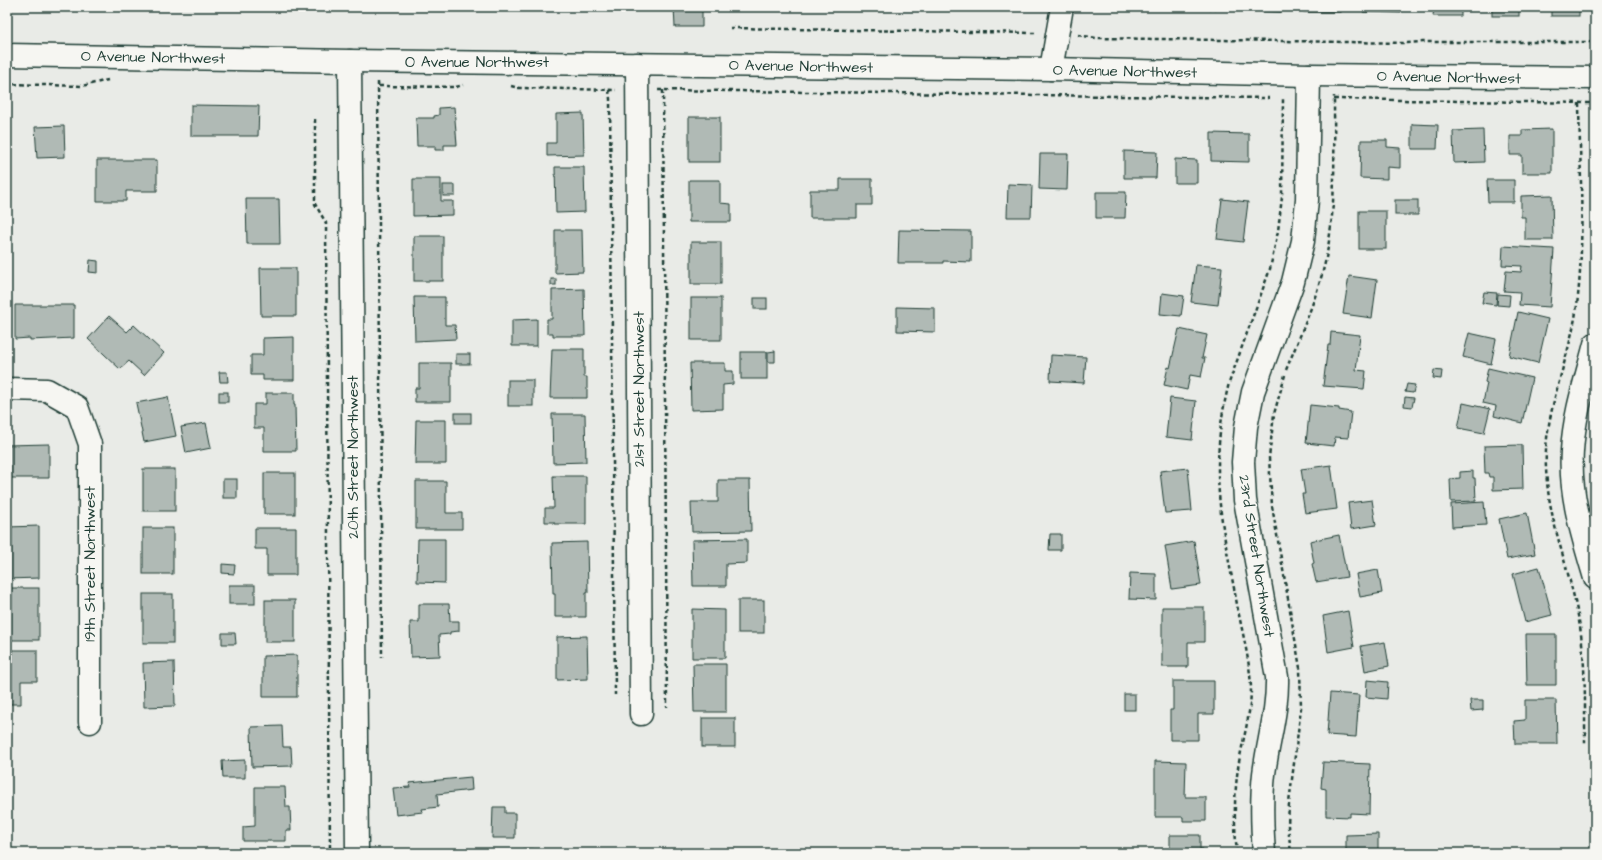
<svg xmlns="http://www.w3.org/2000/svg" width="1602" height="860" font-family="'Architects Daughter',sans-serif">
<rect width="100%" height="100%" fill="#e9ebe7"/>
<filter id="ink" filterUnits="userSpaceOnUse"><feTurbulence type="fractalNoise" baseFrequency=".025" numOctaves="2"/><feDisplacementMap in="SourceGraphic" scale="8" xChannelSelector="R" yChannelSelector="G"/><feConvolveMatrix kernelMatrix="1 2 1 2 8 2 1 2 1" color-interpolation-filters="sRGB"/></filter>
<g filter="url(#ink)">
<g fill="#b0bab5" stroke="#1f3d34">
<path d="M564,7H601V8Z"/>
<rect x="612" y="7" width="42" height="2"/>
<path d="M674,7H702V27H675Z"/>
<rect x="1122" y="7" width="37" height="1"/>
<rect x="1184" y="7" width="37" height="2"/>
<path d="M1245,7H1281V12L1245,11Z"/>
<rect x="1304" y="7" width="36" height="5"/>
<path d="M1363,7H1402L1401,13L1363,12Z"/>
<path d="M1434,7H1461V16H1433Z"/>
<rect x="1492" y="7" width="27" height="9"/>
<rect x="1551" y="7" width="28" height="9"/>
<rect x="1592" y="7" width="3" height="9"/>
<path d="M191,105L259,106L258,136H191Z"/>
<path d="M454,107L457,145H444V150H435V146H417L416,118H434V116L439,115V108Z"/>
<path d="M583,113L584,155L547,156V143H556V114Z"/>
<rect x="689" y="117" width="31" height="45"/>
<path d="M1412,124L1438,125L1437,149H1412Z"/>
<path d="M64,126L65,157L37,158L35,127Z"/>
<path d="M1552,129V173H1522V155H1510V136H1522V130Z"/>
<path d="M1483,130L1484,162L1454,163L1453,131Z"/>
<path d="M1211,133L1249,134V162L1211,161Z"/>
<path d="M1361,140H1387V147L1400,148V168L1387,167V179L1360,178Z"/>
<path d="M1124,151L1157,152L1156,178H1124Z"/>
<path d="M1040,154H1068L1067,190L1039,189Z"/>
<path d="M1175,159L1197,160V183H1175Z"/>
<path d="M97,160H157V191H126V201H97Z"/>
<path d="M555,167H584L585,212L556,213Z"/>
<path d="M413,179H441V201H453V215L413,216Z"/>
<path d="M840,179H872V205H857V218H810V190H840Z"/>
<path d="M689,180H720V203L731,204V222H689Z"/>
<path d="M1487,180H1514V202H1488Z"/>
<path d="M1008,184L1032,185L1031,217H1007Z"/>
<rect x="443" y="185" width="12" height="11"/>
<path d="M1096,192H1126L1125,218H1096Z"/>
<path d="M1552,195L1553,240H1525V217H1521V196Z"/>
<path d="M246,199H279L280,244H247Z"/>
<path d="M1222,199L1248,202L1243,242L1217,239Z"/>
<rect x="1395" y="200" width="23" height="15"/>
<rect x="1359" y="211" width="27" height="38"/>
<path d="M555,230H582L583,272L555,273Z"/>
<path d="M899,230L971,231V262L943,261V263H898Z"/>
<rect x="414" y="236" width="29" height="45"/>
<rect x="691" y="242" width="30" height="42"/>
<path d="M1503,246L1554,249L1550,307L1519,305L1520,292L1504,291L1506,271L1521,272L1522,266L1502,265Z"/>
<path d="M90,260L98,261V273L89,272Z"/>
<path d="M1196,265L1222,267L1218,305L1191,302Z"/>
<path d="M260,268H296V316H261Z"/>
<path d="M1349,276L1377,280L1372,318L1343,314Z"/>
<rect x="551" y="279" width="5" height="6"/>
<path d="M584,289L585,336H553V333H547V319H552V290Z"/>
<path d="M1484,292L1497,293L1496,305L1482,303Z"/>
<path d="M1162,293L1184,296L1181,316L1160,314Z"/>
<path d="M1498,294L1510,295L1509,306L1497,305Z"/>
<path d="M414,297H445V325H455L456,339L415,341Z"/>
<rect x="691" y="298" width="30" height="42"/>
<rect x="754" y="298" width="13" height="11"/>
<path d="M15,305H74V338L30,340V338L15,339Z"/>
<path d="M897,307L935,308V332L897,331Z"/>
<path d="M1518,312L1548,319L1538,363L1509,356Z"/>
<path d="M109,316L127,332L134,325L164,353L144,375L129,361L120,369L88,339Z"/>
<path d="M537,319V346H512V320Z"/>
<path d="M1179,329L1207,335L1202,358H1205L1201,377L1190,375L1187,390L1164,385L1168,367L1170,368Z"/>
<path d="M1331,332L1360,335L1356,370L1366,371L1364,389L1323,386L1328,345H1330Z"/>
<path d="M1469,333L1496,339L1491,364L1463,357Z"/>
<path d="M294,337V380H263V375H251V355H263V338Z"/>
<path d="M552,349H584V377H587V398H550Z"/>
<path d="M775,351V362H768V352Z"/>
<rect x="741" y="352" width="26" height="27"/>
<rect x="456" y="354" width="14" height="10"/>
<path d="M1051,355L1086,357L1084,383L1050,381Z"/>
<path d="M419,363H451V402H415V388H419Z"/>
<path d="M690,363H725V371H733V384L723,385V409L691,410Z"/>
<path d="M1488,368L1532,378L1522,423L1494,416L1496,406L1483,403L1487,383L1485,382Z"/>
<path d="M1434,370L1442,371L1441,379L1433,378Z"/>
<path d="M219,372H227L228,382H220Z"/>
<rect x="508" y="380" width="25" height="26"/>
<path d="M1407,384L1415,385L1413,393L1405,392Z"/>
<rect x="219" y="392" width="9" height="10"/>
<path d="M266,393H294V405H295L296,451H264V428H254V404H266Z"/>
<path d="M168,397L176,436L144,442L136,403Z"/>
<path d="M1405,397L1414,398L1412,407L1404,406Z"/>
<path d="M1170,398L1196,401L1192,440L1166,437Z"/>
<path d="M1463,403L1490,409L1484,433L1458,428Z"/>
<path d="M1310,405L1339,408V410L1351,412L1348,438L1335,437L1334,446L1306,443Z"/>
<rect x="455" y="413" width="16" height="10"/>
<path d="M552,414H585L586,462L553,463Z"/>
<path d="M416,420H446V464H415Z"/>
<path d="M206,423L211,448L186,453L181,427Z"/>
<path d="M49,444V478H7V445Z"/>
<path d="M1522,445L1523,489L1493,490V477H1489L1488,473H1485L1484,446Z"/>
<path d="M1331,465L1337,509L1305,513L1302,494H1305L1301,469Z"/>
<path d="M1188,468L1192,511L1165,513L1160,471Z"/>
<rect x="143" y="469" width="32" height="42"/>
<path d="M1473,471V478H1475L1476,501L1451,502L1450,479L1460,478V472Z"/>
<rect x="264" y="473" width="31" height="41"/>
<path d="M553,476H586V524H554V522H545V508H554Z"/>
<rect x="223" y="479" width="14" height="19"/>
<path d="M718,480H750L751,531L692,532L691,502H718Z"/>
<path d="M416,481H446V513H462V529H416Z"/>
<path d="M1372,500L1376,525L1351,529L1348,503Z"/>
<path d="M1484,502L1486,525L1452,527L1451,504Z"/>
<path d="M1527,513L1535,554L1507,559L1499,519Z"/>
<path d="M39,526V578L7,579V527Z"/>
<rect x="143" y="528" width="30" height="46"/>
<path d="M255,528H296V575H267V549H255Z"/>
<path d="M1050,534H1061V550H1049Z"/>
<path d="M1339,535L1347,577L1316,582L1312,564L1314,563L1310,541Z"/>
<path d="M418,539H445V583L417,582Z"/>
<path d="M747,539V563L726,564V586H693L692,540Z"/>
<path d="M1194,541L1201,585L1172,589L1165,546Z"/>
<path d="M587,542L588,593H586V617H555V594H553L552,543Z"/>
<path d="M222,564L235,565L234,574L222,573Z"/>
<path d="M1539,567L1552,615L1525,622L1513,574Z"/>
<path d="M1378,570L1382,593L1360,597L1356,574Z"/>
<path d="M1130,573L1156,574V600L1129,599Z"/>
<rect x="229" y="585" width="26" height="19"/>
<rect x="7" y="588" width="32" height="52"/>
<rect x="143" y="594" width="30" height="49"/>
<rect x="265" y="600" width="30" height="42"/>
<rect x="738" y="600" width="26" height="33"/>
<path d="M419,604H449L450,621H459V631L450,632V634L439,635L440,656L411,657L410,622H419Z"/>
<path d="M1162,607H1204V642H1188V667H1162Z"/>
<path d="M692,609L725,610V658H692Z"/>
<path d="M1348,611L1354,647L1328,652L1323,616Z"/>
<path d="M222,633H235L236,644H222Z"/>
<path d="M1526,634H1556V685H1527Z"/>
<path d="M587,636L588,679L557,680V637Z"/>
<path d="M1385,642L1389,666L1365,671L1361,646Z"/>
<path d="M7,650H37V681H21V704H7Z"/>
<path d="M297,655V697H263V656Z"/>
<path d="M174,662L175,706L144,707L143,663Z"/>
<path d="M693,664H726V712H694Z"/>
<path d="M1367,680L1388,682L1387,699L1366,697Z"/>
<path d="M1173,681H1214V714H1198V740H1170V710H1173Z"/>
<path d="M1330,693L1359,695L1356,737L1327,735Z"/>
<rect x="1124" y="694" width="11" height="16"/>
<path d="M1470,700H1483V710L1471,711Z"/>
<path d="M1525,700H1556L1557,744H1515L1514,721L1525,720Z"/>
<rect x="702" y="718" width="33" height="29"/>
<path d="M282,726L283,747H291L292,766L252,767L251,727Z"/>
<path d="M245,760V778H223L222,761Z"/>
<path d="M1155,761L1186,762L1185,797H1206V821H1183V817H1155Z"/>
<path d="M1323,762L1370,764L1369,814L1350,813V817L1326,816V789L1321,788Z"/>
<path d="M471,777L472,790L437,794L438,807L422,809L423,812L396,815L393,788L410,787L409,783Z"/>
<path d="M255,787H285L286,807H290L291,830H286V841H243V827L255,826Z"/>
<path d="M493,807H505V813H515V838H492Z"/>
<path d="M1378,834V853H1346V835Z"/>
<path d="M1170,835H1200V849H1203V853H1162V849H1170Z"/>
<rect x="523" y="849" width="10" height="4"/>
</g>
<g fill="none" stroke-linecap="round" stroke-linejoin="round">
<g stroke="#1f3d34" stroke-width="25">
<g id="minor">
<path d="M350,61L357,853"/>
<path d="M637,64L641,714"/>
<path d="M1051,69L1062,7"/>
<path d="M1595,344C1586,379 1574,415 1572,451C1569,495 1583,537 1595,578"/>
<path d="M7,389L47,390L77,407L90,444V722"/>
<path d="M1264,853C1262,826 1261,800 1264,774C1268,741 1278,710 1277,677L1245,500L1243,462L1246,427L1253,392L1293,282L1303,241L1307,200L1309,75"/>
</g>
</g>
<g stroke="#1f3d34" stroke-width="25">
<path id="tertiary" d="M7,55L350,61L1051,69L1309,75L1595,78"/>
</g>
<g stroke="#1f3d34" stroke-width="2.5" stroke-dasharray="4 3" stroke-linecap="butt">
<path d="M730,28L1035,33"/>
<path d="M1078,35L1096,38L1407,43L1423,42H1595"/>
<path d="M378,82L382,657"/>
<path d="M7,84L82,86L108,80"/>
<path d="M379,86L456,87L463,85"/>
<path d="M511,86L519,88L616,90"/>
<path d="M609,90L610,99L615,695"/>
<path d="M658,90L1269,98"/>
<path d="M663,90L667,707"/>
<path d="M1334,99L1590,103"/>
<path d="M1579,103C1580,170 1585,238 1577,305C1570,360 1543,412 1546,468C1548,521 1570,569 1579,621C1586,662 1585,704 1585,745"/>
<path d="M315,119V204L326,223L330,853"/>
<path d="M1286,370C1300,336 1315,302 1324,267C1337,212 1334,153 1334,96"/>
<path d="M1285,375L1274,414L1269,458L1272,506L1300,668L1301,708L1289,803L1288,826L1291,853"/>
<path d="M1237,853C1234,825 1234,797 1238,768C1242,742 1251,715 1251,688C1250,662 1243,635 1238,610C1230,564 1218,517 1218,469C1218,440 1222,411 1229,383L1270,269L1278,231L1282,197L1283,98"/>
</g>
<use href="#minor" stroke="#f6f6f2" stroke-width="22"/>
<use href="#tertiary" stroke="#f6f6f2" stroke-width="22"/>
</g>
</g>
<g text-anchor="middle" stroke-width="3" stroke-linejoin="round" paint-order="stroke">
<g font-size="15" fill="#1f3d34" stroke="#f6f6f2">
<text transform="translate(153 57) rotate(1)" y="5">O Avenue Northwest</text>
<text x="477" y="67">O Avenue Northwest</text>
<text transform="translate(801 66) rotate(1)" y="5">O Avenue Northwest</text>
<text transform="translate(1125 71) rotate(1)" y="5">O Avenue Northwest</text>
<text transform="translate(1449 77) rotate(1)" y="5">O Avenue Northwest</text>
<text transform="translate(639 389) rotate(-90)" y="5">21st Street Northwest</text>
<text transform="translate(353 457) rotate(-90)" y="5">20th Street Northwest</text>
<text transform="translate(1257 556) rotate(81)" y="5">23rd Street Northwest</text>
<text transform="translate(90 564) rotate(-90)" y="5">19th Street Northwest</text>
</g>
</g>
<rect width="1602" height="860" fill="none" stroke="#f6f6f2" stroke-width="24"/>
<rect x="12" y="12" width="1578" height="836" fill="none" stroke="#1f3d34" stroke-width="1.5" filter="url(#ink)"/>
</svg>
